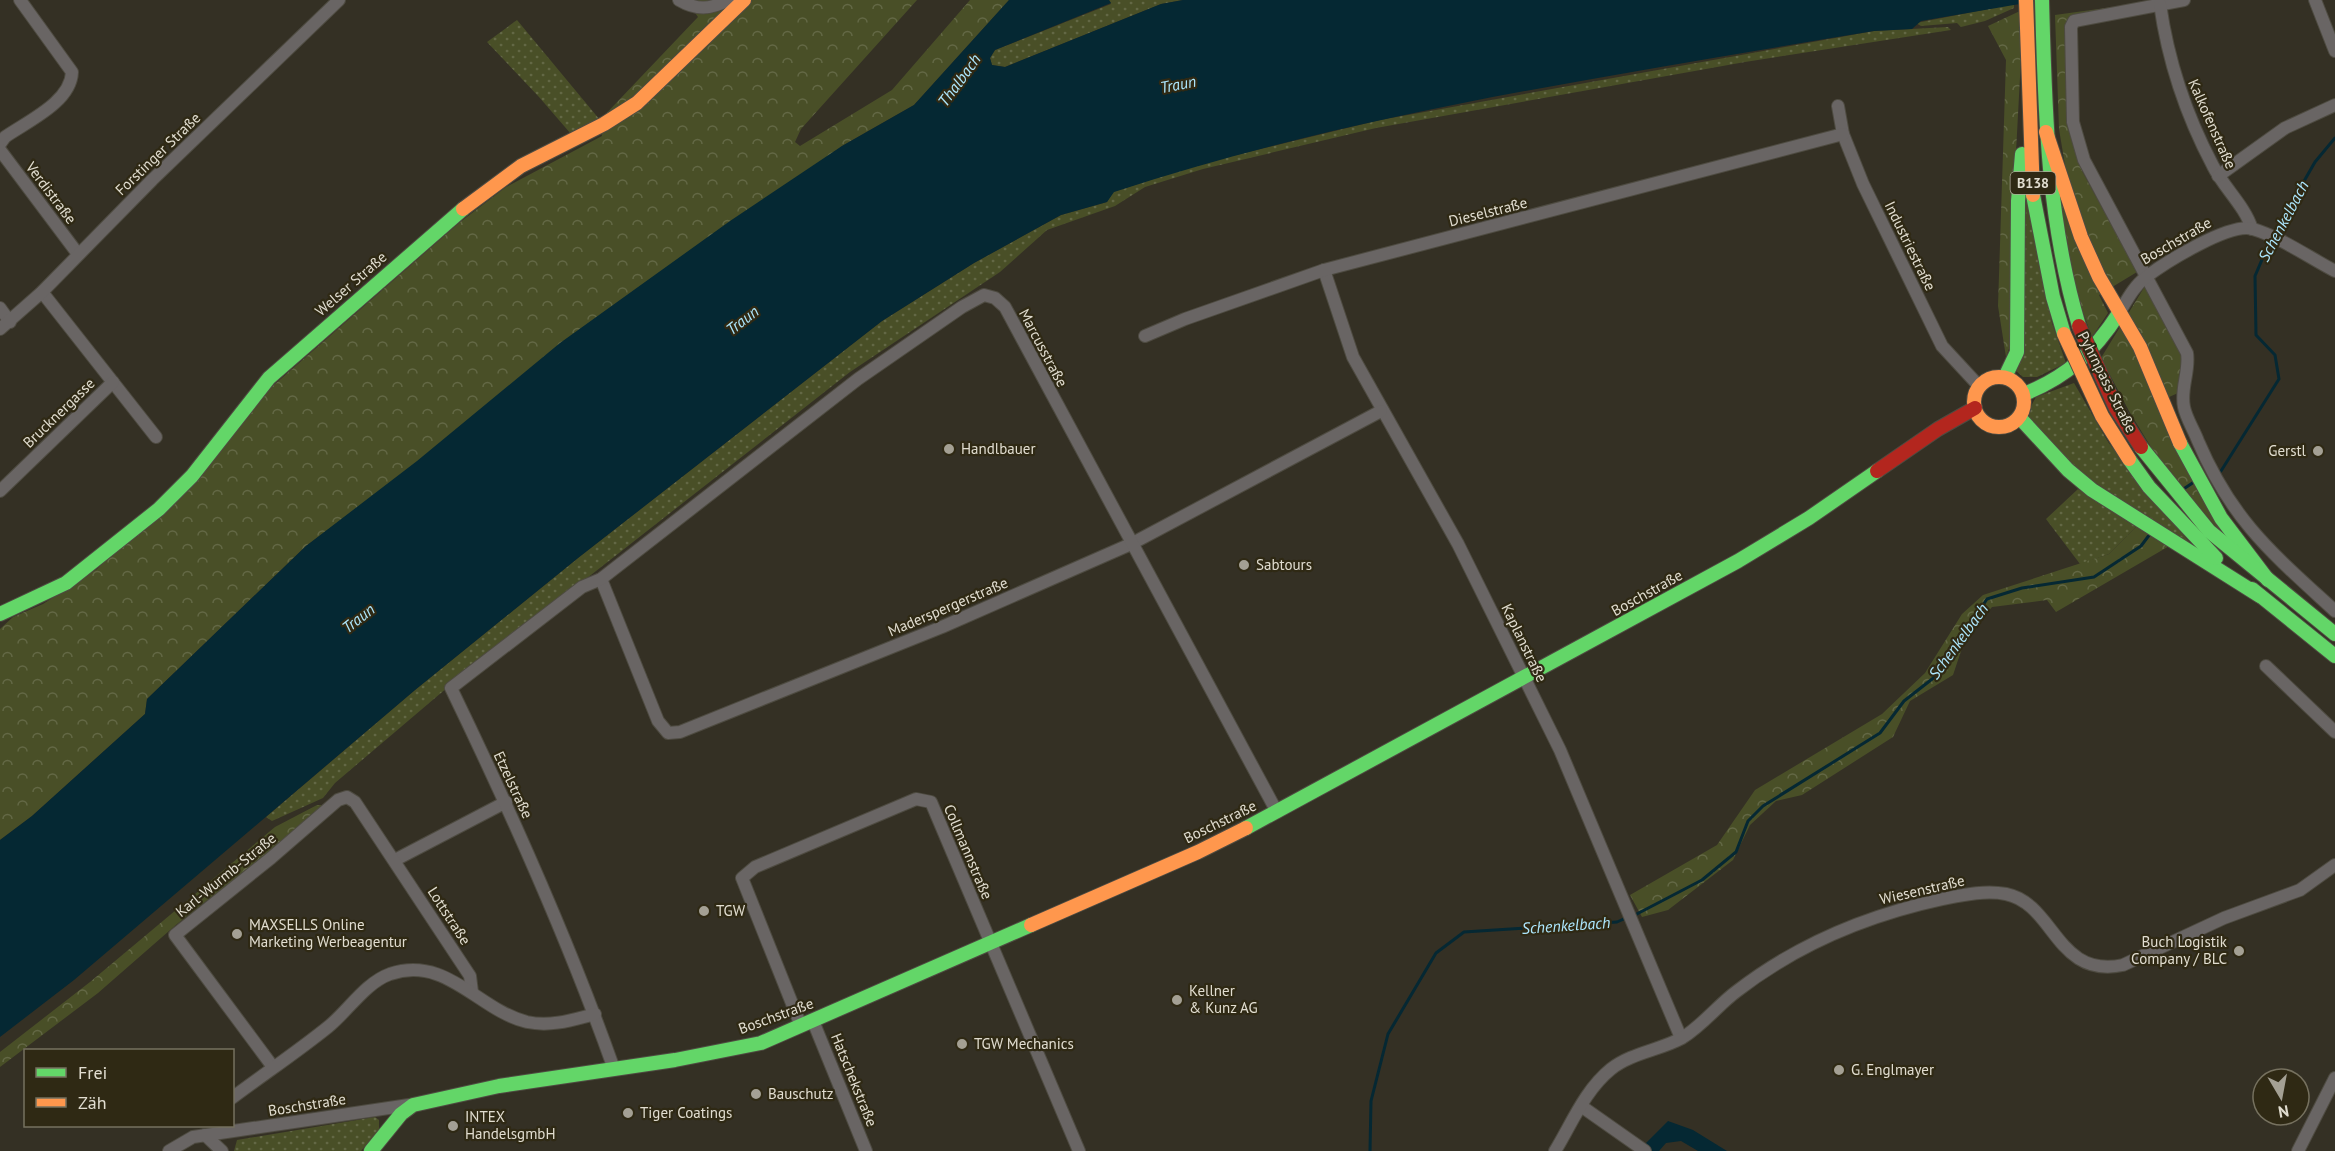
<svg xmlns="http://www.w3.org/2000/svg" width="2335" height="1151" font-family="'PT Sans',sans-serif">
<defs>
<pattern id="grass-dots" width="8" height="8" patternUnits="userSpaceOnUse" patternTransform="scale(1.5)"><rect width="8" height="8" fill="#494f27"/><path d="M2 2h.1M6 6h.1" fill="none" stroke="#636845" stroke-width="1.8" stroke-linecap="round"/></pattern>
<pattern id="forest-crowns" width="20" height="18" patternUnits="userSpaceOnUse" patternTransform="scale(1.5)"><rect width="20" height="18" fill="#494f27"/><path d="M2 6a3 3 0 1 1 6 0M12 15a3 3 0 1 1 6 0" fill="none" stroke="#636845"/></pattern>
</defs>
<rect width="100%" height="100%" fill="#343024"/>
<g fill="url(#grass-dots)">
<path d="M1109,0H1183L1161,4L1005,67L992,65L990,58L995,50L1111,4Z"/>
<path d="M2014,4V8L1985,21L1961,27L1957,23L1921,26L1916,23Z"/>
<path d="M517,20L600,120L571,134L539,97L487,42Z"/>
<path d="M1948,27L1951,30L1745,62L1376,128L1203,169L1145,187L1115,206L1047,230L1000,272L850,372L448,687L335,783L323,798L272,821L266,817L415,690L578,558L882,321L974,263L1061,215L1107,202L1113,192L1199,164L1380,120L1874,31Z"/>
<path d="M2025,175L2052,323L2066,363L2037,377H2023L2015,370Z"/>
<path d="M2074,383L2108,442L2190,543L2076,471L2025,417L2036,397Z"/>
<path d="M2078,489L2138,525L2109,554L2080,564L2046,519Z"/>
<path d="M375,1117L379,1120V1130L361,1151H234L237,1140Z"/>
</g>
<g fill="url(#forest-crowns)">
<path d="M686,0H917L801,129L795,142L800,146L892,90L970,0H1009L914,105L842,146L306,546L147,699L145,714L32,816L0,840V629L13,617L43,604L97,569L267,391L459,223L506,187L602,136L600,120L698,17Z"/>
<path d="M2113,7L2122,15L2073,25L2069,128L2082,171L2137,272L2099,295L2108,313L2092,337L2071,279L2057,215L2067,177L2059,129L2055,15Z"/>
<path d="M2020,11L2021,58L2015,171L2011,343L2006,357L1998,306L2006,60L1988,26Z"/>
<path d="M2145,286L2179,349L2185,369L2178,393L2158,402L2222,534L2157,457L2129,411L2101,358Z"/>
<path d="M2138,525L2171,545L2056,612L2047,600L1992,607L1965,639L1953,675L1910,701L1893,737L1802,795L1776,801L1750,825L1733,860L1668,910L1642,917L1630,895L1717,845L1755,790L1882,714L1925,673L1962,614L1983,595L2109,554Z"/>
<path d="M317,805H321L322,810L177,924L98,993L0,1067V1052L90,982L275,827Z"/>
</g>
<g fill="#052833">
<path d="M1009,0H1109L1111,3L995,50L990,58L992,65L1005,67L1161,4L1183,0H2042L1921,21L1912,29L1874,31L1825,39C1586,80 1344,116 1114,192L1107,202L1061,215L974,263L882,321L578,558L415,690L74,980L0,1037V840L32,816L145,714L147,699L306,546L417,461L560,343L730,221L842,146L914,105Z"/>
<path d="M1668,1121L1693,1130L1727,1151H1698L1681,1141L1666,1143L1659,1151H1638Z"/>
</g>
<g fill="none" stroke-linecap="round" stroke-linejoin="round">
<g stroke="#052833" stroke-width="3">
<path d="M2273,235L2315,162L2335,138"/>
<path d="M2216,473L2221,471L2279,379L2275,355L2256,335L2255,276L2270,241"/>
<path d="M2182,490L2194,482"/>
<path d="M1633,916L1702,880L1736,852L1748,821L1763,806L1880,733L1904,701L1936,676L1987,599L2022,588L2094,577L2141,546L2150,534"/>
<path d="M1370,1151L1371,1101L1388,1034L1436,953L1464,932L1617,922L1626,918"/>
</g>
<g stroke="#4e4b41" stroke-width="14">
<g id="street">
<path d="M679,0C696,10 710,10 728,0"/>
<path d="M2184,0L2074,21L2071,27L2073,122L2084,160L2187,353C2190,371 2180,389 2184,407C2186,418 2194,430 2198,441C2232,521 2273,554 2335,611"/>
<path d="M2315,0L2335,51"/>
<path d="M2160,4C2168,61 2186,115 2213,166C2224,188 2245,206 2252,229"/>
<path d="M1838,106L1843,134L1863,184L1942,346L1979,386"/>
<path d="M0,144L5,137C28,121 71,102 72,72L20,0"/>
<path d="M0,150L78,254"/>
<path d="M2218,176L2285,128L2335,105"/>
<path d="M1324,270L1353,357L1458,544L1560,750L1681,1038"/>
<path d="M42,292L156,437"/>
<path d="M0,308L10,322"/>
<path d="M2119,313C2127,300 2134,286 2146,277C2166,262 2230,222 2253,229C2280,237 2310,258 2335,271"/>
<path d="M0,329L42,292L152,180L339,0"/>
<path d="M1145,336L1185,319L1324,270L1843,134"/>
<path d="M0,491L113,382"/>
<path d="M601,579L658,721L668,733L680,732L942,627L1131,544L1381,411"/>
<path d="M2266,666L2335,732"/>
<path d="M395,860L506,802"/>
<path d="M813,1021L866,1151"/>
<path d="M801,1026L742,878L755,867L916,799L931,802L1079,1151"/>
<path d="M273,1067L175,935L271,858L338,800L347,797L355,802L470,976L472,992"/>
<path d="M614,1069C568,939 511,812 451,688L582,587L601,579L858,379L962,307L984,295L995,298L1005,307L1277,812"/>
<path d="M232,1098C264,1074 297,1052 328,1027C348,1011 365,983 390,974C447,955 478,1010 527,1022C551,1027 572,1020 595,1014"/>
<path d="M1581,1106L1645,1151"/>
<path d="M205,1135L222,1151"/>
<path d="M169,1151L193,1137L409,1105"/>
<path d="M1555,1151C1572,1123 1585,1090 1611,1069C1631,1053 1660,1050 1682,1038C1703,1025 1718,1005 1737,991C1798,944 1868,915 1943,899C1963,895 1985,890 2006,894C2055,904 2056,979 2123,965L2224,918L2300,890L2335,865"/>
<path d="M2298,1151L2335,1078"/>
</g>
</g>
<g stroke="#4e4b41" stroke-width="16">
<g id="fast">
<path d="M2042,0C2045,111 2047,219 2079,326"/>
<path d="M2033,195L2053,297L2064,334"/>
<path d="M2005,377L2017,352L2018,201L2022,154"/>
<path d="M2024,394C2067,377 2094,352 2119,313"/>
<path d="M2020,418L2068,470L2092,490L2260,596"/>
<path d="M2180,443L2221,518L2268,580"/>
<path d="M2141,447L2209,531L2335,634"/>
<path d="M2129,459L2149,487L2216,558"/>
<path d="M2252,589L2335,656"/>
<path d="M0,614L66,583L159,509L192,476L269,378L463,209"/>
<path d="M1246,828L1738,561L1809,518L1877,471"/>
<path d="M371,1151L401,1114L413,1105L499,1086L675,1060L761,1043L1031,925"/>
</g>
</g>
<g stroke="#4e4b41" stroke-width="16">
<g id="slow">
<path d="M2026,0L2033,195"/>
<path d="M2046,132L2081,237L2099,277L2140,347L2180,443"/>
<path d="M463,209L521,166L604,124L637,103L744,0"/>
<circle cx="1999" cy="402" r="25"/>
<path d="M1031,925L1198,852L1246,828"/>
</g>
</g>
<g stroke="#4e4b41" stroke-width="16">
<path id="jam" d="M1877,471L1938,429L1975,408"/>
</g>
<use href="#street" stroke="#696564" stroke-width="12"/>
<use href="#fast" stroke="#63d668" stroke-width="14"/>
<use href="#slow" stroke="#ff974d" stroke-width="14"/>
<use href="#jam" stroke="#b3261e" stroke-width="14"/>
<g stroke="#4e4b41" stroke-width="16" stroke-linecap="butt">
<path id="slow-bridge" d="M2064,334L2102,416L2129,459"/>
</g>
<g stroke="#4e4b41" stroke-width="16" stroke-linecap="butt">
<path id="jam-bridge" d="M2079,326L2116,408L2141,447"/>
</g>
<use href="#slow-bridge" stroke="#ff974d" stroke-width="14"/>
<use href="#jam-bridge" stroke="#b3261e" stroke-width="14"/>
</g>
<g fill="#a4a094" stroke="#2f2914" stroke-width="2">
<circle cx="949" cy="449" r="6"/>
<circle cx="2318" cy="451" r="6"/>
<circle cx="1244" cy="565" r="6"/>
<circle cx="704" cy="911" r="6"/>
<circle cx="237" cy="934" r="6"/>
<circle cx="2239" cy="951" r="6"/>
<circle cx="1177" cy="1000" r="6"/>
<circle cx="962" cy="1044" r="6"/>
<circle cx="1839" cy="1070" r="6"/>
<circle cx="756" cy="1094" r="6"/>
<circle cx="628" cy="1113" r="6"/>
<circle cx="453" cy="1126" r="6"/>
</g>
<g text-anchor="middle" stroke-width="4.5" stroke-linejoin="round" paint-order="stroke">
<rect fill="#2f2914" stroke="#aca798" stroke-width="1.5" x="2010.5" y="172" width="45" height="22" rx="4.5"/>
<g font-size="14" font-weight="bold" fill="#e1ddd0">
<text x="2033" y="188">B138</text>
</g>
<g font-size="15" fill="#e1ddd0" stroke="#2f2914">
<text transform="translate(2212 124) rotate(66)" y="5">Kalkofenstraße</text>
<text transform="translate(158 154) rotate(-44)" y="5">Forstinger Straße</text>
<text transform="translate(51 193) rotate(53)" y="5">Verdistraße</text>
<text transform="translate(1488 212) rotate(-14)" y="5">Dieselstraße</text>
<text transform="translate(2176 241) rotate(-30)" y="5">Boschstraße</text>
<text transform="translate(1910 246) rotate(64)" y="5">Industriestraße</text>
<text transform="translate(351 284) rotate(-41)" y="5">Welser Straße</text>
<text transform="translate(1043 348) rotate(62)" y="5">Marcusstraße</text>
<text transform="translate(2107 382) rotate(63)" y="5">Pyhrnpass Straße</text>
<text transform="translate(59 413) rotate(-44)" y="5">Brucknergasse</text>
<text transform="translate(1647 593) rotate(-29)" y="5">Boschstraße</text>
<text transform="translate(948 607) rotate(-23)" y="5">Maderspergerstraße</text>
<text transform="translate(1524 643) rotate(64)" y="5">Kaplanstraße</text>
<text transform="translate(513 785) rotate(65)" y="5">Etzelstraße</text>
<text transform="translate(1220 822) rotate(-26)" y="5">Boschstraße</text>
<text transform="translate(968 852) rotate(67)" y="5">Collmannstraße</text>
<text transform="translate(226 875) rotate(-39)" y="5">Karl-Wurmb-Straße</text>
<text transform="translate(1922 890) rotate(-13)" y="5">Wiesenstraße</text>
<text transform="translate(449 916) rotate(57)" y="5">Lottstraße</text>
<text transform="translate(776 1016) rotate(-20)" y="5">Boschstraße</text>
<text transform="translate(854 1080) rotate(68)" y="5">Hatschekstraße</text>
<text transform="translate(307 1105) rotate(-9)" y="5">Boschstraße</text>
</g>
<g font-size="15" fill="#e1ddd0" stroke="#2f2914" text-anchor="start">
<text x="961" y="454">Handlbauer</text>
<text x="2306" y="456" text-anchor="end">Gerstl</text>
<text x="1256" y="570">Sabtours</text>
<text x="716" y="916">TGW</text>
<text x="249" y="930">MAXSELLS Online<tspan x="249" dy="17">Marketing Werbeagentur</tspan></text>
<text x="2227" y="947" text-anchor="end">Buch Logistik<tspan x="2227" dy="17">Company / BLC</tspan></text>
<text x="1189" y="996">Kellner<tspan x="1189" dy="17">&amp; Kunz AG</tspan></text>
<text x="974" y="1049">TGW Mechanics</text>
<text x="1851" y="1075">G. Englmayer</text>
<text x="768" y="1099">Bauschutz</text>
<text x="640" y="1118">Tiger Coatings</text>
<text x="465" y="1122">INTEX<tspan x="465" dy="17">HandelsgmbH</tspan></text>
</g>
<g font-size="16" font-style="italic" fill="#ade7fe" stroke="#2f2914">
<text transform="translate(959 80) rotate(-54)" y="6">Thalbach</text>
<text transform="translate(1178 84) rotate(-11)" y="6">Traun</text>
<text transform="translate(2283 221) rotate(-62)" y="6">Schenkelbach</text>
<text transform="translate(742 320) rotate(-38)" y="6">Traun</text>
<text transform="translate(358 618) rotate(-38)" y="6">Traun</text>
<text transform="translate(1958 641) rotate(-54)" y="6">Schenkelbach</text>
<text transform="translate(1566 925) rotate(-4)" y="6">Schenkelbach</text>
</g>
</g>
<rect x="24" y="1049" width="210" height="78" fill="#2f2914" stroke="#76715f" stroke-width="1.5"/>
<rect x="36" y="1068" width="30" height="9" fill="#63d668" stroke="#76715f" stroke-width="1.5"/>
<text x="78" y="1079" font-size="18" fill="#e1ddd0">Frei</text>
<rect x="36" y="1098" width="30" height="9" fill="#ff974d" stroke="#76715f" stroke-width="1.5"/>
<text x="78" y="1109" font-size="18" fill="#e1ddd0">Zäh</text>
<g transform="translate(2281 1097) rotate(170)"><circle r="28" fill="#2f2914" stroke="#76715f" stroke-width="1.5"/>
<path d="M0-4.5L10 22L0 15L-10 22Z" fill="#a4a094"/>
<text y="-9" font-size="16" font-weight="bold" text-anchor="middle" fill="#e1ddd0">N</text>
</g>
</svg>
